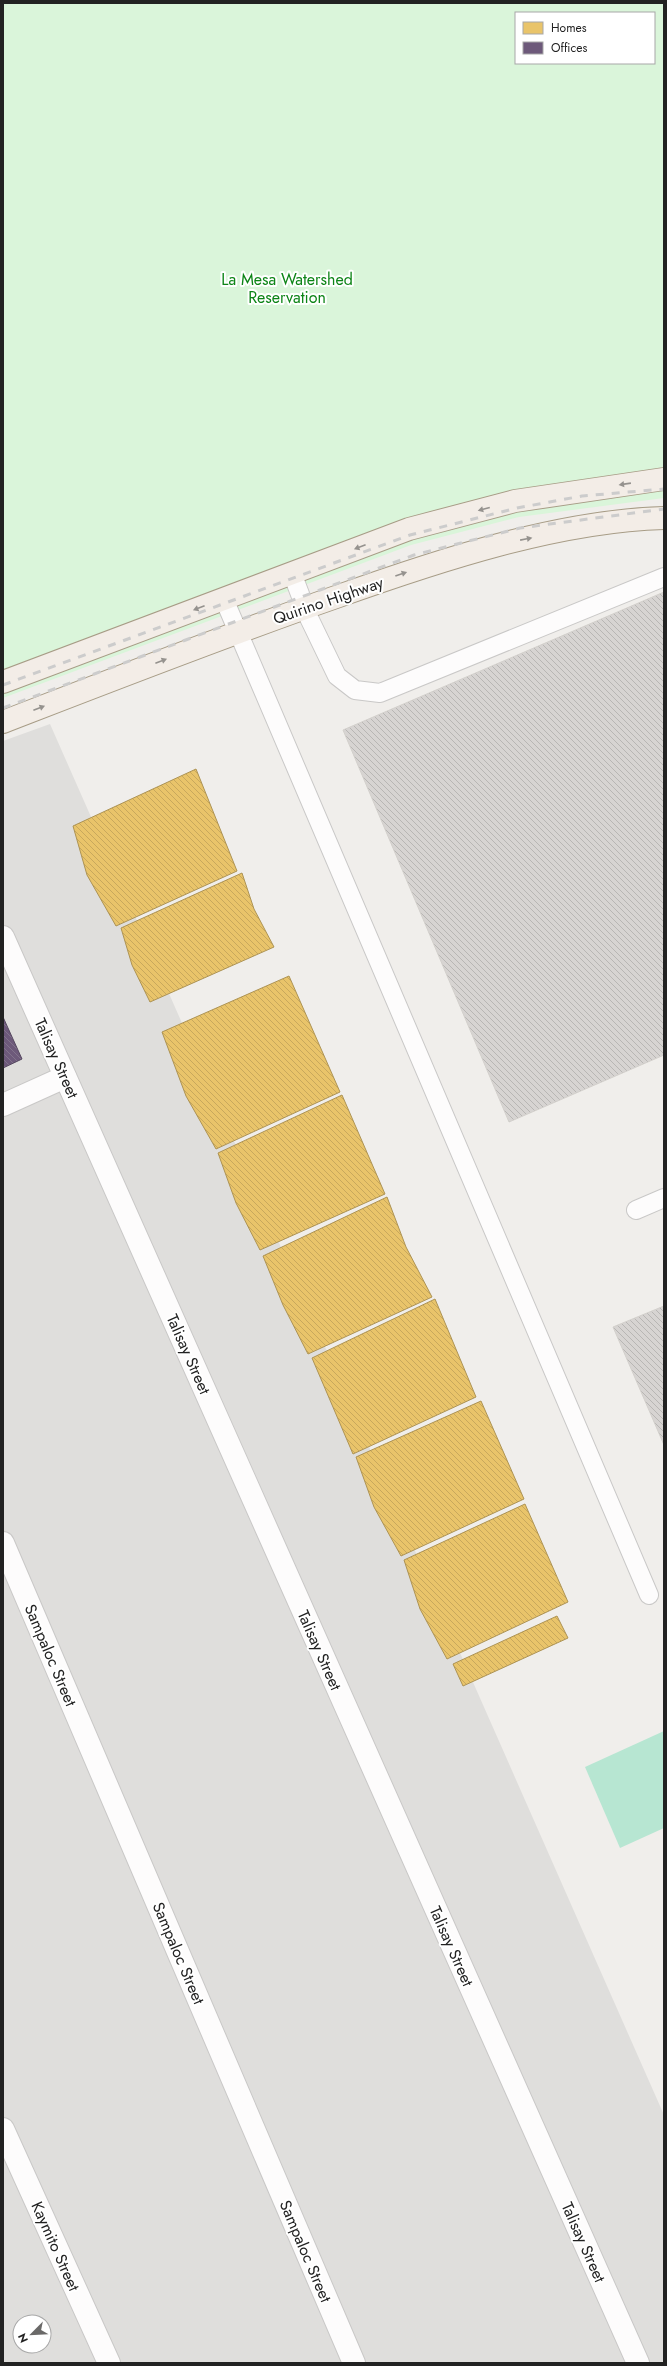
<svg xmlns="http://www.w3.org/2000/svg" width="667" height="2366" font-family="Jost,sans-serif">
<defs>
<pattern id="homes-back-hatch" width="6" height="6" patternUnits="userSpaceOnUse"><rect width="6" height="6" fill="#e9c46a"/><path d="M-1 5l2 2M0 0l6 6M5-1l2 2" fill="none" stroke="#c8a85c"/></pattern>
<pattern id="offices-back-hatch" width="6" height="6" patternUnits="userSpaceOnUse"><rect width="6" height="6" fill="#6d597a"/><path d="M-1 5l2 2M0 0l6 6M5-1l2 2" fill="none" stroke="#81728b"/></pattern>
<pattern id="building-back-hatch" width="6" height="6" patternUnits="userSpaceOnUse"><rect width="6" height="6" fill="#d7d4d2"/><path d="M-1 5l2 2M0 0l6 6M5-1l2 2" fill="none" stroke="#b8b6b4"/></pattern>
</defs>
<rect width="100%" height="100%" fill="#f0eeeb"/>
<path fill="#dfdedc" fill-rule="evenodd" d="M50,724L664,2115V2363H3V741ZM20,2322H44V2346H20Z"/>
<path fill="#daf5da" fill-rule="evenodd" d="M3,3H664V498L519,517L411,545L3,698ZM516,13H654V63H516Z"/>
<path fill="#b7e6d2" d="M664,1731V1828L620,1848L585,1767Z"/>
<g fill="url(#homes-back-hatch)" stroke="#ad9354">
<path d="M196,769L237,871L116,926L87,875L73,826Z"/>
<path d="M242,873L254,909L274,947L150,1002L132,965L121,928Z"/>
<path d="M289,976L340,1092L216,1149L186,1096L162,1032Z"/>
<path d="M342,1095L385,1194L260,1250L236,1203L218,1153Z"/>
<path d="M387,1197L406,1247L432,1297L308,1354L283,1305L263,1256Z"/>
<path d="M435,1299L476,1397L353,1454L312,1358Z"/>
<path d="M481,1401L524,1499L401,1556L374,1507L356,1457Z"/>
<path d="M525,1504L568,1602L447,1659L420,1609L404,1560Z"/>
<path d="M557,1616L568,1638L463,1686L453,1664Z"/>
</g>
<path fill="url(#offices-back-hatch)" stroke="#564860" d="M3,1017L22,1059L3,1068Z"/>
<g fill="url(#building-back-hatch)" stroke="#d3d0cc">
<path d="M664,592V1055L509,1122L343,730Z"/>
<path d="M664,1306V1445L613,1327Z"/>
</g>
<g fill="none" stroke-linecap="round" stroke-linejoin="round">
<g stroke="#c9c8c7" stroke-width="20">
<g id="lane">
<path d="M292,573L309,618L337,676L355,690L380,693L664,577"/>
<path d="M224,599L649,1595"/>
<path d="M636,1210L664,1198"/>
</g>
</g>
<g stroke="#c9c8c7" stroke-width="24">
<g id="street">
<path d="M3,937L638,2363"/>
<path d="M3,1105L65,1077"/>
<path d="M3,1543L354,2363"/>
<path d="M3,2129L109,2363"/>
</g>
</g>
<g stroke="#a79c86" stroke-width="24">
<g id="primary">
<path d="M3,682L409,529L515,501L664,479"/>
<path d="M3,722C114,679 224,636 336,597C437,561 557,521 664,518"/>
</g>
</g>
<use href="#lane" stroke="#fdfcfc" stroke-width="18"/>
<use href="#street" stroke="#fdfcfc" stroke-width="22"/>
<use href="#primary" stroke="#f3ede7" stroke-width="22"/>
<g stroke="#ccc" stroke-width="3" stroke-dasharray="8 8" stroke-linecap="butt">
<path d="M3,685L410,535L517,508L582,496L664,489"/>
<path d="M3,708L414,555L520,528L664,509"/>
</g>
</g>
<defs><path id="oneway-solid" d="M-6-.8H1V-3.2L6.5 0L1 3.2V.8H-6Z"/></defs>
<g fill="#95928e">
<use href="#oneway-solid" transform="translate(625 484) rotate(172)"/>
<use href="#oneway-solid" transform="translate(484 509) rotate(165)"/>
<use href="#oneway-solid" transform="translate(526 539) rotate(-11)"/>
<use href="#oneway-solid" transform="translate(360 547) rotate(159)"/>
<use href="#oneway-solid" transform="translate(401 574) rotate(-19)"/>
<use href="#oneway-solid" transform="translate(199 608) rotate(159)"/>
<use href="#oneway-solid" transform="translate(161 661) rotate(-21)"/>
<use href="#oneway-solid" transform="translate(39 708) rotate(-21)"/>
</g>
<g text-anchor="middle" stroke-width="4" stroke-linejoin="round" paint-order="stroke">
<g font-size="16" fill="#0c8416" stroke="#fff">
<text x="287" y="285">La Mesa Watershed<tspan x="287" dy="18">Reservation</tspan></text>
</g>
<g font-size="16" fill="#222" stroke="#fff">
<text transform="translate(328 600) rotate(-19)" y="6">Quirino Highway</text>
<text transform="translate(57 1058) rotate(66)" y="6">Talisay Street</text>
<text transform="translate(189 1354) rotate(66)" y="6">Talisay Street</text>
<text transform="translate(320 1650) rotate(66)" y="6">Talisay Street</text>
<text transform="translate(51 1655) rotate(67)" y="6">Sampaloc Street</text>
<text transform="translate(452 1946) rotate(66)" y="6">Talisay Street</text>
<text transform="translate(179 1953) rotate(67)" y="6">Sampaloc Street</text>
<text transform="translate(584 2242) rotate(66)" y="6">Talisay Street</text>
<text transform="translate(56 2246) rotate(66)" y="6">Kaymito Street</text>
<text transform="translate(306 2251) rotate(67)" y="6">Sampaloc Street</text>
</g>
</g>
<rect width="667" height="2366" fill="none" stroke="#222222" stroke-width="8"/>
<rect x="515" y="12" width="140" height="52" fill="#ffffff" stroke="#a7a7a7"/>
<rect x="523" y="22" width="20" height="12" fill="#e9c46a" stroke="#a7a7a7"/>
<text x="551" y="32" font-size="12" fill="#222222">Homes</text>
<rect x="523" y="42" width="20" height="12" fill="#6d597a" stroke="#a7a7a7"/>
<text x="551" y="52" font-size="12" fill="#222222">Offices</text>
<g transform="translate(32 2334) rotate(246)"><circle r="19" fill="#ffffff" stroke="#a7a7a7"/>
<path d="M0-3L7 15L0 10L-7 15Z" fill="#6a6968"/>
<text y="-6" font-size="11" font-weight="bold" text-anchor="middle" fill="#222222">N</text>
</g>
</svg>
